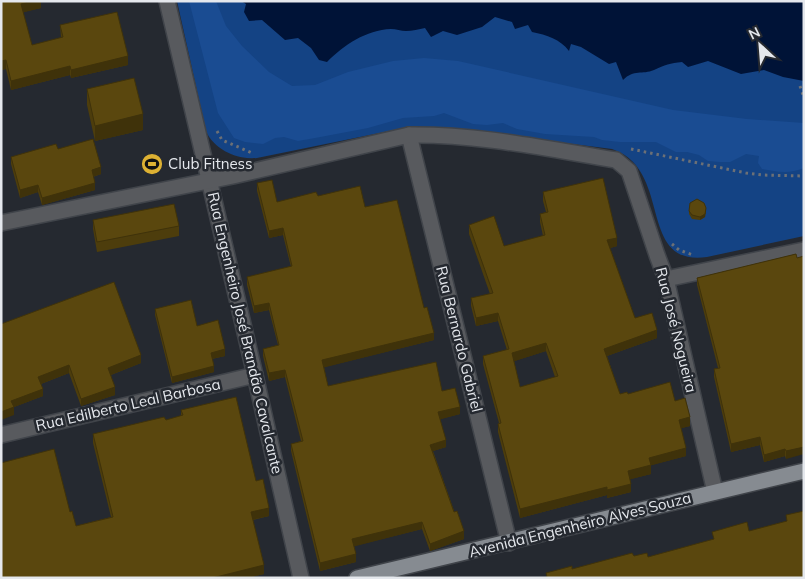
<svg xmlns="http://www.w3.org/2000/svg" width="805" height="579" font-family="Mulish,sans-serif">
<rect width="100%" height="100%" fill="#252930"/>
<path fill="#144384" d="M177,1H804V236L707,257C636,267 674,170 612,149L478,132L420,127L404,128L257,158C238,160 214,150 206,131Z"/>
<path fill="#1a4c92" d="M189,1H216L226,26L242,46L269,72L292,86L315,85L348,72L393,61L424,58L458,61L673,110L747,119L804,123V168C790,174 777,172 762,169L758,163L759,156L746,154L730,162H720L708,161L699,155L687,152H676L656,142H620L602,140L594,137L545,134L517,129L503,123L487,125L473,124L444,113L434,116L403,118L368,128L315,138L298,141L284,137L275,138L263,144L245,142L234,138L218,113Z"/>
<path fill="#001337" d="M241,1H804V81L783,77L764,70L741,74L708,61L688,67L682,62C670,63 665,65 654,70C642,75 634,69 623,80L616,62L609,64L581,47L571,44L569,51C560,39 547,35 532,32L528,25L515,29L512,22L495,17L482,27L457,35L443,31L431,37L425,28C419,29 412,31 406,31C401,31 396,29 391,29C366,30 344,45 327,62L319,60L311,48L298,38L285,40L262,20L249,21L244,12L246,4Z"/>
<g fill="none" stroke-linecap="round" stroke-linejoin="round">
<g stroke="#40444a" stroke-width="18">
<g id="minor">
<path d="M167,1L255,375L301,578"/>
<path d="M409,135L509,543"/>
<path d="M1,223L233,176L409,135C479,134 548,149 616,160L629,171L657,255L666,279L715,492"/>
<path d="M666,279L804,250"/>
<path d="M1,435L255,375"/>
</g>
</g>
<g stroke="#40444a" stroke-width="18">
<path id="major" d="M357,578L804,471"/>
</g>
<g stroke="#6c7076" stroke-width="3" stroke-dasharray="2.5 4" stroke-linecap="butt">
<path d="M800,86L804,98"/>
<path d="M217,131L222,140L252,153"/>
<path d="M631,149L746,173L762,175L804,176"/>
<path d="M672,244L679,250L693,255"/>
</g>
<use href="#minor" stroke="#585a5e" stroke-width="15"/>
<use href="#major" stroke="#868b91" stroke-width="15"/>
</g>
<g fill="#4d3d0c" fill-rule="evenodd">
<path d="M1,1H41V8L23,12L32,45L61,38L60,25L128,65L71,78L70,75L11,90L6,69L1,70Z"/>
<path d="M87,89L143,130L95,141L87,105Z"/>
<path d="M11,157L101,174L93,177L95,190L42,205L38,192L20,198L11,164Z"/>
<path d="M257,183L277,202L318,196L365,207L424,308L434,340L324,367L328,386L442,391L460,414L440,419L446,447L433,451L464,539L430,551L422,529L354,546L356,562L320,571L291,451V444L301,441L285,377L269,381L263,356V349L278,345L269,310L254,313L247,285V277L291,267L283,235L269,238L257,191Z"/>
<path d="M543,192L617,246L610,248L635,318L657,338L607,356L620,394H628L675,401L690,426L681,428L686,456L651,465V474L630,479L631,492L607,498V495L520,518L498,432V424L499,423L483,364V356L507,350L498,321L476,326L471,306V298L490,294L469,234V225L504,246L543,236L540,222V214L546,212L543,201ZM546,351L555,377L520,387L514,361Z"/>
<path d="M689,211H706L705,217L700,220L692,219L689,214Z"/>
<path d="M93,220L179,226V236L97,252L93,229Z"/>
<path d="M796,254L786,459L785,456L764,462L760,445L731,452L714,377V369L718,368L697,285V278Z"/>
<path d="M155,309L197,326L225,356L212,359L214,372L172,383L155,315Z"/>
<path d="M1,324L141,363L111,375L115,395L81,406L69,373L41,384L43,396L14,407V415Z"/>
<path d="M181,410L256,481L269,516L253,520L264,574L247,578H1L70,512L76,526L111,517L93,443V434L166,420L181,416Z"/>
</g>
<g fill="#3f320a">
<path d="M33,1H41V8L21,13V4Z"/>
<path d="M128,56V65L71,78V70Z"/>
<path d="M6,60V69L1,70V61Z"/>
<path d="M70,66V75L11,90V81Z"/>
<path d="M143,114V130L95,141V126Z"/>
<path d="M101,167V174L92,177V170Z"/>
<path d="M95,183V190L42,205V198Z"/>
<path d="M38,185V192L20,198V190Z"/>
<path d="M706,208L705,217L700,220V217Z"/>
<path d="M283,228V235L269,238V231Z"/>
<path d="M617,238V246L607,249V240Z"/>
<path d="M269,303V310L254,313V306Z"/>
<path d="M498,313V321L476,326V318Z"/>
<path d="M657,330V338L604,357V349Z"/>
<path d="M434,333V340L322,368V360Z"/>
<path d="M546,343V351L512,362V353Z"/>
<path d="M225,349V356L211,359V353Z"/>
<path d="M141,355V363L108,376V368Z"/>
<path d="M69,365V373L38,385V377Z"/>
<path d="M214,366V372L172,383V377Z"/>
<path d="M285,370V377L269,381V373Z"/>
<path d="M115,387V395L81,406V399Z"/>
<path d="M43,389V396L14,407V415L1,420V412L11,401Z"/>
<path d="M460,407V414L438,420V412Z"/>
<path d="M690,417V426L679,429V420Z"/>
<path d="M760,437V445L731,452V444Z"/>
<path d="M446,440V447L430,452V445Z"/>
<path d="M804,447V454L786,459V451Z"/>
<path d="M686,448V456L649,466V458Z"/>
<path d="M785,449V456L764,462V455Z"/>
<path d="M651,465V474L628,480V471Z"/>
<path d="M631,484V492L607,498V490Z"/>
<path d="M607,487V495L520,518V509Z"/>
<path d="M269,508V516L251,520V512Z"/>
<path d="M422,522V529L352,547V539Z"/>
<path d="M464,531V539L430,551V544Z"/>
<path d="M356,554V562L320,571V563Z"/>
<path d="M264,565V574L247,578H212Z"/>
</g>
<g fill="#5a470e" stroke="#3f320a" fill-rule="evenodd">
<path d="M1,1H33L21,4L32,45L63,37L60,25L117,12L128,56L71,70L70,66L11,81L6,60L1,61Z"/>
<path d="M134,78L143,114L95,126L87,89Z"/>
<path d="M93,139L101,167L92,170L95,183L42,198L38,185L20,190L11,157L56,144L58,149Z"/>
<path d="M603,178L617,238L607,240L635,318L652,313L657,330L604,349L620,394L627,392L628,394L670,382L675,401L685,398L690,417L679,420L686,448L649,458L651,465L628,471L631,484L607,490V487L520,509L498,424L501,423L483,356L509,349L498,313L476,318L471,298L493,293L469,225L494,216L504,246L545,235L540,214L548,212L543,192ZM546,343L558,376L520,387L512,353Z"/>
<path d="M272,180L277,202L316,192L318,196L360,186L365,207L397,200L424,308L427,307L434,333L322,360L328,386L436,362L442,391L455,388L460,407L438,412L446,440L430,445L454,512L457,511L464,531L430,544L422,522L352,539L356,554L320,563L291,444L303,441L285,370L269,373L263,349L279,345L269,303L254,306L247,277L292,266L283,228L269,231L257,183Z"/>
<path d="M697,199L704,203L706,208L705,214L700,217L692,215L689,211L690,203Z"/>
<path d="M174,204L179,226L97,242L93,220Z"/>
<path d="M796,254L797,258L804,256V447L786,451L785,449L764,455L760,437L731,444L714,369L720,368L697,278Z"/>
<path d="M114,282L141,355L108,368L115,387L81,399L69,365L38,377L43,389L11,401L14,407L1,412V324Z"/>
<path d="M191,300L197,326L218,320L225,349L211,353L214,366L172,377L155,309Z"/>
<path d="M236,397L256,481L263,479L269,508L251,512L264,565L212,578H1V463L54,449L70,512L72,511L76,526L113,517L93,434L164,417L166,420L183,415L181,410Z"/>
<path d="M804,511V578H544L547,577L546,573L572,566V569L632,553L634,556L647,553L648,557L714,539L712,532L747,522L749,531L787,521L786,515Z"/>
</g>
<defs>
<g id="stadium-disc" transform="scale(1.125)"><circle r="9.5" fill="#ddb133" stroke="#252930"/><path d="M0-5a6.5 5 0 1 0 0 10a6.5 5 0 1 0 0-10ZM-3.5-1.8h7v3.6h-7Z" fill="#111"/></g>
</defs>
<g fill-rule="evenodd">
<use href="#stadium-disc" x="152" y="164"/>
</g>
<g text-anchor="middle" stroke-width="5" stroke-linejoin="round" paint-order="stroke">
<g font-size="15" fill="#e5e8ed" stroke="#252930" text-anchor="start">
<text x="168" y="169">Club Fitness</text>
</g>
<g font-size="15" fill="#e5e8ed" stroke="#252930">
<text transform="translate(676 330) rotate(76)" y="5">Rua José Nogueira</text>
<text transform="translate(245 333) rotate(77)" y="5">Rua Engenheiro José Brandão Cavalcante</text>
<text transform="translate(459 339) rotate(76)" y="5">Rua Bernardo Gabriel</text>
<text transform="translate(128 405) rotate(-13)" y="5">Rua Edilberto Leal Barbosa</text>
<text transform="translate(580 525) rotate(-14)" y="5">Avenida Engenheiro Alves Souza</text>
</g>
</g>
<rect width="805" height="579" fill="none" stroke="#e5e8ed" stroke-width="5"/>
<g transform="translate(760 45) rotate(334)" stroke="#252930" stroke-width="4" paint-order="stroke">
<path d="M0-4L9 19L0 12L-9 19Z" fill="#e5e8ed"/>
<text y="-8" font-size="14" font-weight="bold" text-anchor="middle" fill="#e5e8ed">N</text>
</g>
</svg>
